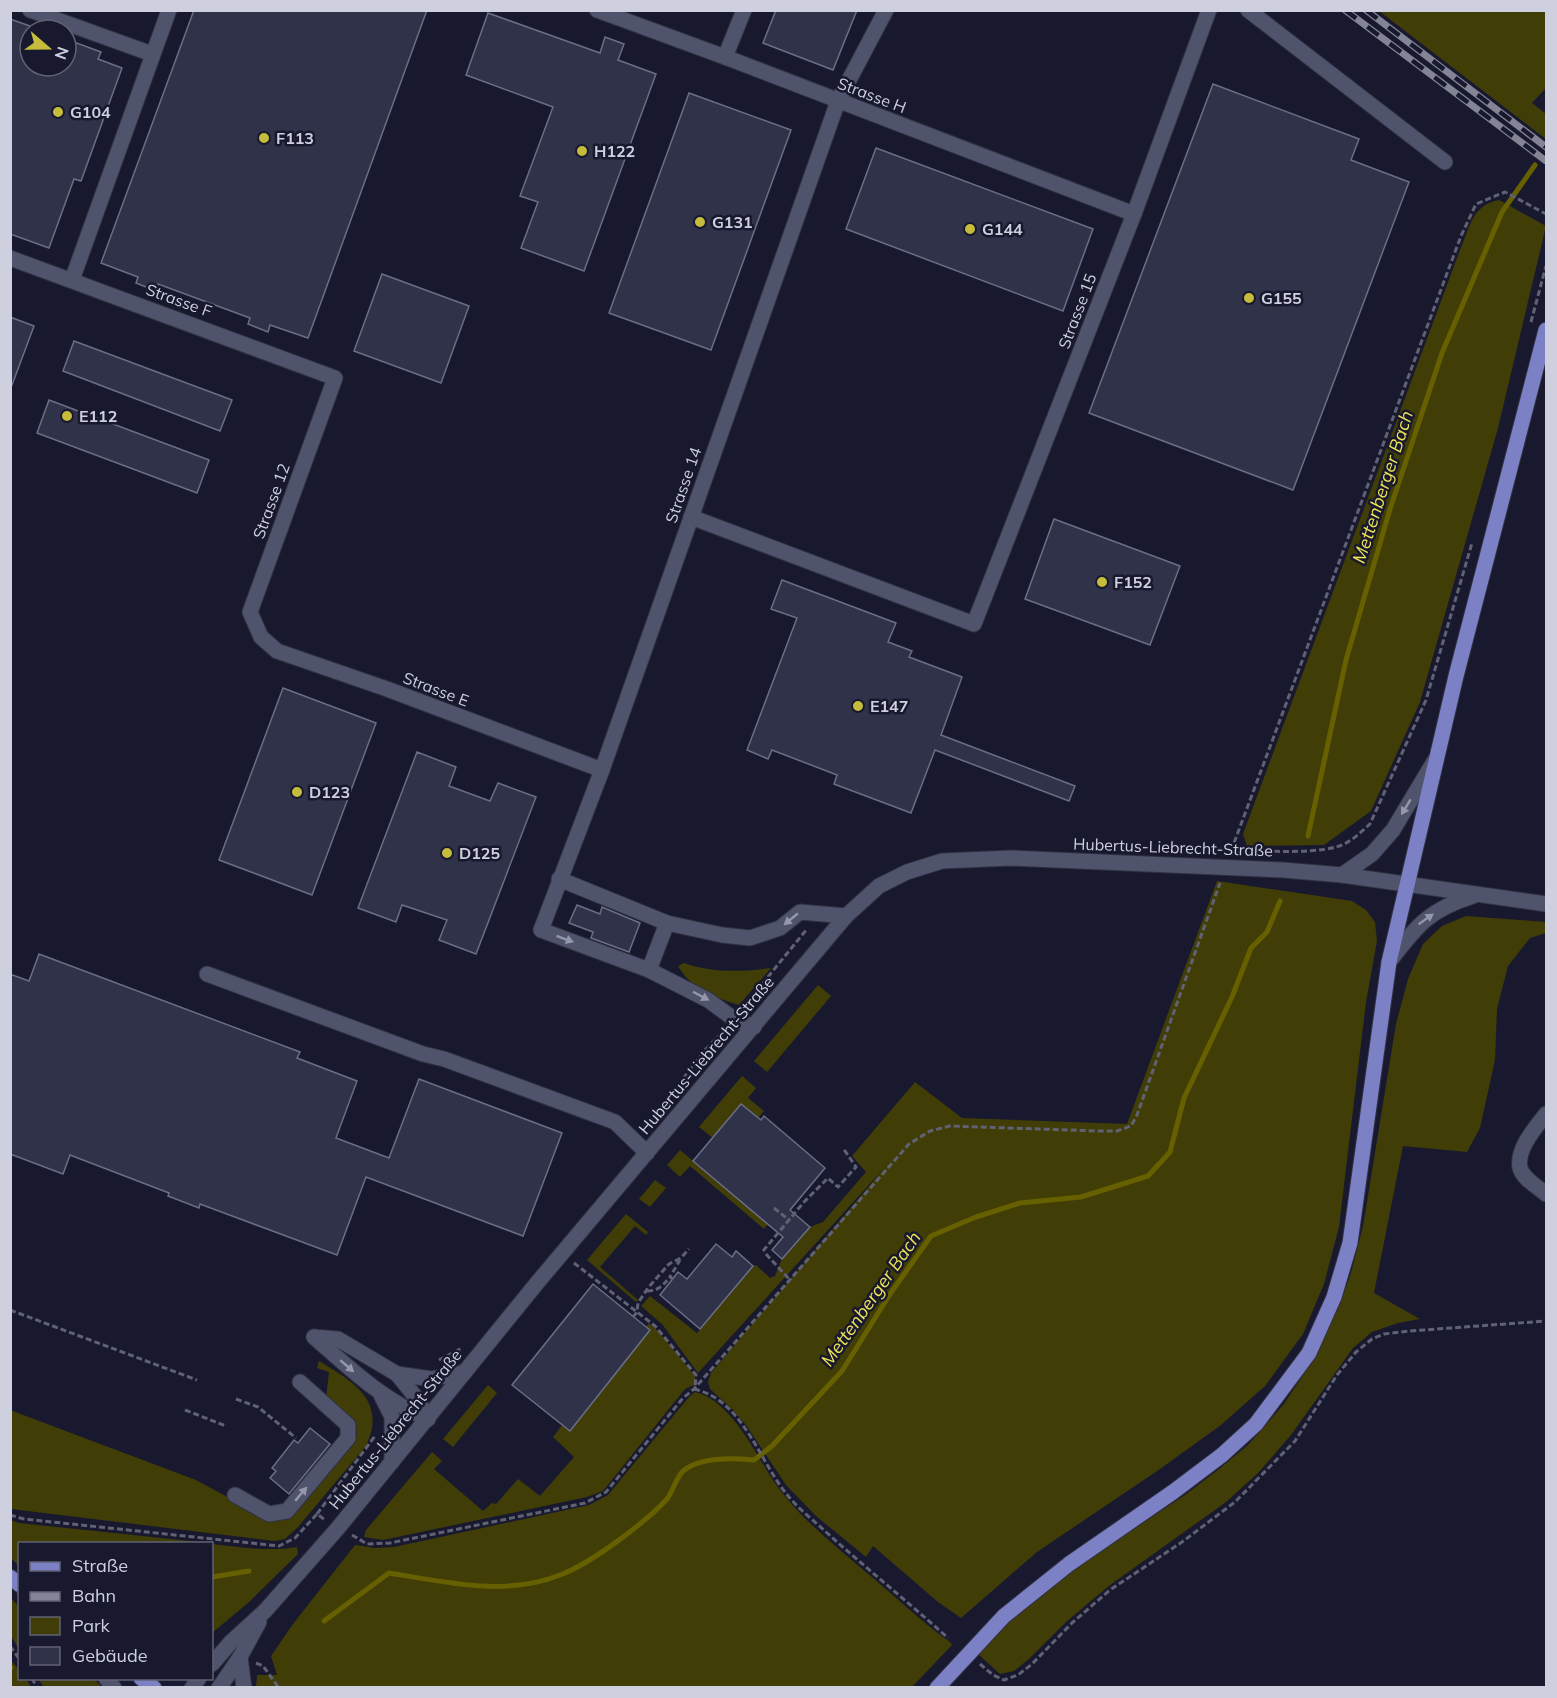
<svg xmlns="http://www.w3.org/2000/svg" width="1557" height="1698" font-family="Mulish,sans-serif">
<rect width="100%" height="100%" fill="#18192e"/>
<g fill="#413d07">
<path d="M1379,11H1546V88L1532,103L1546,114V139Z"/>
<path d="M1499,200L1546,226L1498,428L1420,702L1371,811L1324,845L1247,846L1243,834L1460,250C1470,227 1472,205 1499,200Z"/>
<path d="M1217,881L1352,901L1366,910L1375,922L1377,941L1366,1002L1339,1227L1324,1284L1303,1334L1265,1386L1221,1425L1160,1469L1037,1552L961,1618L938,1602L873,1546L866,1557L816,1516L786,1485L746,1425L732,1409L710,1389L708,1382L711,1373L887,1165L698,1373L662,1324L641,1306L650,1296L697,1333L753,1266L756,1265L770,1278L775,1276L782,1259L810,1227L823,1222L866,1172L852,1156L915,1082L962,1118L1127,1124Z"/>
<path d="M1466,916L1546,922V933L1530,938L1508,966L1497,1009L1495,1060L1480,1128L1467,1152L1403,1146L1374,1293L1420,1319L1398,1323L1372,1332L1353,1348L1291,1435L1258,1473L1226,1502L1110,1585L1066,1622L1030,1658L1014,1671L1000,1674L977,1653L1011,1617L1052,1583L1185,1495L1219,1469L1248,1445L1284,1404L1303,1375L1321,1346L1341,1301L1351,1273L1363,1226L1396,1024L1408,979L1423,944L1442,926Z"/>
<path d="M684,963C713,973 741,972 771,968L739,1005C714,997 692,990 678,966Z"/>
<path d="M818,985L831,996L767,1072L754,1061Z"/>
<path d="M742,1076L756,1088L748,1098L764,1111L758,1118L741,1104L713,1138L699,1127Z"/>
<path d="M680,1150L768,1224L764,1229L690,1166L680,1177L667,1165Z"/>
<path d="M655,1180L666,1188L650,1207L639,1199Z"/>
<path d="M626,1214L648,1232L646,1235L635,1226L600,1267L638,1300L636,1302L587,1260Z"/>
<path d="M649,1323L657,1330L695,1376L696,1384L685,1389L603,1491L587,1497L383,1540L364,1537L366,1530L432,1452L442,1461L434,1469L483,1511L492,1503L496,1504L518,1479L540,1496L574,1457L553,1437L562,1425L570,1430L650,1330L646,1327Z"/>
<path d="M319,1361C354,1382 387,1401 366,1446L298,1527L285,1539L275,1541L11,1509L10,1410L196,1480L270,1520L292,1513L357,1435C357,1416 339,1408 326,1398L329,1372L317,1368Z"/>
<path d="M488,1385L497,1393L453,1447L443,1439Z"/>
<path d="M695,1392C732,1401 755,1454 775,1483C801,1520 838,1548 873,1578C898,1599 923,1623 950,1642L952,1645L912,1687H256L257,1675H277L271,1656L293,1624L355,1545L375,1548L394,1547L589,1505L608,1495L689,1397Z"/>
<path d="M11,1520L19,1523L209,1543L20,1544L19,1566L11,1558Z"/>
<path d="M212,1544C240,1547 268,1552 297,1547L298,1554L249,1602L212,1633Z"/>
<path d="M11,1598L19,1607V1649L11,1636Z"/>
<path d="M10,1659L19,1670L20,1678L26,1679L31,1687H11Z"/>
<path d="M38,1679H94L102,1687H44Z"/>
</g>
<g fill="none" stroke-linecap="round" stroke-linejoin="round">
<g stroke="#676000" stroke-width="5">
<path d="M1308,836L1346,660L1390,509L1442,353L1502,212L1535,165"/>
<path d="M212,1577L249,1571"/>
<path d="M324,1621L389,1573C446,1582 505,1597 560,1575C590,1564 645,1523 667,1499C673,1491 676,1478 683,1471C700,1457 734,1458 754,1460L772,1446L842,1371L890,1294L931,1236L976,1217L1020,1203L1081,1197L1148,1176L1170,1152L1184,1098L1232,997L1251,948L1267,932L1280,901"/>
<path d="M10,1669L11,1668"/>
</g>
</g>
<g fill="#303249" stroke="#6b6e88" stroke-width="1.5">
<path d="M194,10H427L308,338L270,325L268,332L248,324L250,318L158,284L156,291L136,283L138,277L101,263Z"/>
<path d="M776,10H857L833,70L763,43Z"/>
<path d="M488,13L600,53L605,37L624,44L618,60L656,74L584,271L521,248L538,202L520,196L553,107L466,75Z"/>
<path d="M10,19L30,26V66H66V39L101,52L98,59L122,68L81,181L74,179L49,248L10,234Z"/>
<path d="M1213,84L1359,139L1351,160L1409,182L1293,490L1089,413Z"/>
<path d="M689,93L791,130L711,350L609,313Z"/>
<path d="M876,148L1093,229L1063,311L846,229Z"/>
<path d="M382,274L469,306L441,383L354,351Z"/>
<path d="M10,317L34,326L12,385H10Z"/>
<path d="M74,341L232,400L220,431L63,371Z"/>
<path d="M49,400L209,460L197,493L37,433Z"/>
<path d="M1054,519L1180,566L1150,645L1025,599Z"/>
<path d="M782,580L896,623L888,642L912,651L909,657L962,677L941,735L1075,786L1069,801L935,750L911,813L834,784L837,775L772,750L768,759L747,750L797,618L771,609Z"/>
<path d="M283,688L376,723L312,895L219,860Z"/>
<path d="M417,752L456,767L449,786L490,801L498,783L536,797L476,954L439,940L447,920L402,905L396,922L358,908Z"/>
<path d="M577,905L600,914L602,907L640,923L629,952L591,938L593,932L569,923Z"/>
<path d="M39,954L300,1052L297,1058L357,1081L336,1138L389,1158L419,1079L562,1133L523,1236L366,1177L337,1255L200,1204L199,1208L168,1196L169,1193L70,1155L63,1174L10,1154V974L29,981Z"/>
<path d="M741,1104L761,1120L764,1116L825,1168L790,1210L810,1227L782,1259L772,1250L783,1237L693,1161Z"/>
<path d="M716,1244L732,1257L736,1251L753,1266L700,1329L660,1295L678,1272L687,1279Z"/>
<path d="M593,1284L650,1330L570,1431L512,1385Z"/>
<path d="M310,1428L330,1444L289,1494L270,1478L276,1471L272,1468L294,1440L298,1443Z"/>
</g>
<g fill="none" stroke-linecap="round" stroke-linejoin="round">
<g stroke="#303141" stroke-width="17">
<g id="minor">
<path d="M30,10L152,54"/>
<path d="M597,10L725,57L1134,214"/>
<path d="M1248,10L1445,162"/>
<path d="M725,57L744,10"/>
<path d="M10,258L335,378L250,612L261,637L277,651L387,689L602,770"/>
<path d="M72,280L169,10"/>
<path d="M691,517L974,624L1134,214L1209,10"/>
<path d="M1342,875L1372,854L1393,830L1435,760"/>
<path d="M559,879L667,923L722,935L750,938L780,928L800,912L846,916"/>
<path d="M1389,962C1417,926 1428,910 1473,896"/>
<path d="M649,970L667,923"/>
<path d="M207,974L423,1054L444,1059L615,1122L647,1153"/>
<path d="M754,1027L734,1019L708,1000L649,970L541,930L602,770L838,101L886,10"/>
<path d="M1546,1114C1536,1127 1516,1149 1520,1168C1523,1179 1538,1187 1546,1194"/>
<path d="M314,1337L338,1339L397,1374L432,1379L465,1372"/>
<path d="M314,1337C352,1370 381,1399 428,1419"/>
<path d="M397,1374L418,1400L428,1419"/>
<path d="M381,1395L392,1417V1462"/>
<path d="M235,1495L269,1514L287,1511L348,1438V1425L300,1382"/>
<path d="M240,1657L244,1688"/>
<path d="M212,1664L231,1642L265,1611L338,1528L537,1283L846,916L879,886L907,872L942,861L1011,858L1283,870L1342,875L1546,904"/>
<path d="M106,1678L114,1688"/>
<path d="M192,1688L199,1678"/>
<path d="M219,1688L240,1657L259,1622"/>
</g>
</g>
<g stroke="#303141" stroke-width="17">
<g id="major">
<path d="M10,1577L20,1585"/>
<path d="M141,1678L154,1688"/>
<path d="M937,1688L1004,1616L1069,1564L1173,1492L1222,1455L1256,1424L1309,1353L1334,1297L1350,1243L1389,962L1456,676L1546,330"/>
</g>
</g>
<g stroke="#606274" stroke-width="3" stroke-dasharray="6 3" stroke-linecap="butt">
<path d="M1531,322L1546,266"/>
<path d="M1220,849C1252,850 1306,855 1336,847C1349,844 1360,833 1370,824L1426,700L1472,543"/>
<path d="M1231,851L1461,236L1476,204L1505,192L1546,214"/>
<path d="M745,1005L807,929"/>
<path d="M661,1107L706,1049L723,1031"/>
<path d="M774,1208L789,1220"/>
<path d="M763,1251L804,1202L828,1178L838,1187L856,1167L843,1148"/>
<path d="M766,1254L789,1279"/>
<path d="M574,1263L655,1326L696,1375L695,1388"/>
<path d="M673,1279L670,1277L680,1260"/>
<path d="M647,1291C659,1291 663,1285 670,1277"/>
<path d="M10,1310L197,1380"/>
<path d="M633,1317L637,1312L638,1303L648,1288L669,1264L681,1258L689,1249"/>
<path d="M439,1360L462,1348"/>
<path d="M694,1389C744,1400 760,1464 789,1497C800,1510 814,1521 826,1532C866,1568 908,1602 948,1638"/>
<path d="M236,1399L258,1407L296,1438"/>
<path d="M185,1410L226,1426"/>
<path d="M317,1514L375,1436"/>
<path d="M10,1515L24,1519L279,1546L295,1538L317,1514L325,1520"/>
<path d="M352,1535L367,1544L390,1543L585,1503L606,1492L683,1398L694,1389L909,1144L930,1131L950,1126L1098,1131H1117L1131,1126L1137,1115L1220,883"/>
<path d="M10,1646L20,1660"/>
<path d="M256,1663L263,1666L279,1688"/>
<path d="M980,1664L993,1675L1004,1680L1018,1675L1032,1664L1072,1623L1110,1590L1182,1542L1235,1502L1295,1441L1337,1375L1356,1352L1372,1339L1384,1334L1410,1331L1546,1321"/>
<path d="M32,1678L37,1688"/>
</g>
<use href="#minor" stroke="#50536c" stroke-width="15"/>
<use href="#major" stroke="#7c80c4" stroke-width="15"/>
<g stroke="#838596" stroke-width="7">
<g id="rail">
<path d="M1345,10L1546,161"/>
<path d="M1366,10L1546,147"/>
</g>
</g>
<use href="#rail" stroke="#18192e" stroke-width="4.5" stroke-dasharray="14" stroke-linecap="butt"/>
</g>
<defs><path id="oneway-solid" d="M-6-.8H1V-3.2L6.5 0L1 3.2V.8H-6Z" transform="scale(1.5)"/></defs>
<g fill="#9598ab">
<use href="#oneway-solid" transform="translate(1406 807) rotate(121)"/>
<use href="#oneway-solid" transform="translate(791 919) rotate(141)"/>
<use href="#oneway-solid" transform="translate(1426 919) rotate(-35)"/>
<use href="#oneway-solid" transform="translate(565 939) rotate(20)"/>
<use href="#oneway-solid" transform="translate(701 996) rotate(28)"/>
<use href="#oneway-solid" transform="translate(347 1366) rotate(41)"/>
<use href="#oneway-solid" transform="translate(301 1494) rotate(-50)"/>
</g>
<g fill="#c6bc3c" stroke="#18192e" stroke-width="2">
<circle cx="58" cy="112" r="6"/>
<circle cx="264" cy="138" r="6"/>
<circle cx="582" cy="151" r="6"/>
<circle cx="700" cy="222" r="6"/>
<circle cx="970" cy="229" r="6"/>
<circle cx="1249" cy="298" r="6"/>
<circle cx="67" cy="416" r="6"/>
<circle cx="1102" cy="582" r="6"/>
<circle cx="858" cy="706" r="6"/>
<circle cx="297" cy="792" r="6"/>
<circle cx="447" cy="853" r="6"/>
</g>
<g text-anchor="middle" stroke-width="5" stroke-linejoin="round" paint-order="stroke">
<g font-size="16" fill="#ced0df" stroke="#18192e">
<text transform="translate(872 95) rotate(21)" y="6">Strasse H</text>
<text transform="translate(179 300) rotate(20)" y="6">Strasse F</text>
<text transform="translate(1077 311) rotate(-69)" y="6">Strasse 15</text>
<text transform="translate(683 485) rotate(-71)" y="6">Strasse 14</text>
<text transform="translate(271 501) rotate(-70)" y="6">Strasse 12</text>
<text transform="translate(436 689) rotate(21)" y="6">Strasse E</text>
<text transform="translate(1173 847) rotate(2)" y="6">Hubertus-Liebrecht-Straße</text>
<text transform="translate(706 1055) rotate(-50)" y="6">Hubertus-Liebrecht-Straße</text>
<text transform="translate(395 1429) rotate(-51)" y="6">Hubertus-Liebrecht-Straße</text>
</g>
<g font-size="16" font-weight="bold" fill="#ced0df" stroke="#18192e" text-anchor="start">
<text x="70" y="118">G104</text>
<text x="276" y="144">F113</text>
<text x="594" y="157">H122</text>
<text x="712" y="228">G131</text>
<text x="982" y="235">G144</text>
<text x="1261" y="304">G155</text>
<text x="79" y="422">E112</text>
<text x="1114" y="588">F152</text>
<text x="870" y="712">E147</text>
<text x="309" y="798">D123</text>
<text x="459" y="859">D125</text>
</g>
<g font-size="18" font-style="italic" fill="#eee457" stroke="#18192e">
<text transform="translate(1383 487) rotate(-72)" y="6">Mettenberger Bach</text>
<text transform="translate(871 1299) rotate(-55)" y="6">Mettenberger Bach</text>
</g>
</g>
<rect width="1557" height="1698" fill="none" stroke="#ced0df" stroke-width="24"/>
<rect x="18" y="1542" width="195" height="138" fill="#18192e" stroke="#616275" stroke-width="1.5"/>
<rect x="30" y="1562" width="30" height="9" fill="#7c80c4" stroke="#616275" stroke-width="1.5"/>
<text x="72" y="1572" font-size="18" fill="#ced0df">Straße</text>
<rect x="30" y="1592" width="30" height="9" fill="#838596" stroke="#616275" stroke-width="1.5"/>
<text x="72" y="1602" font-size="18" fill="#ced0df">Bahn</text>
<rect x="30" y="1617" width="30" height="18" fill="#413d07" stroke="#616275" stroke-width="1.5"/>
<text x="72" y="1632" font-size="18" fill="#ced0df">Park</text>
<rect x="30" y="1647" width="30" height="18" fill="#303249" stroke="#616275" stroke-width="1.5"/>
<text x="72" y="1662" font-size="18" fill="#ced0df">Gebäude</text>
<g transform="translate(48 48) rotate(110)"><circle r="28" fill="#18192e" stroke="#616275" stroke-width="1.5"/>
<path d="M0-4.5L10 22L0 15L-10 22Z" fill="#c6bc3c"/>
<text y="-9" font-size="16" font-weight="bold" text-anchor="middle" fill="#ced0df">N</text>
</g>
</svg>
